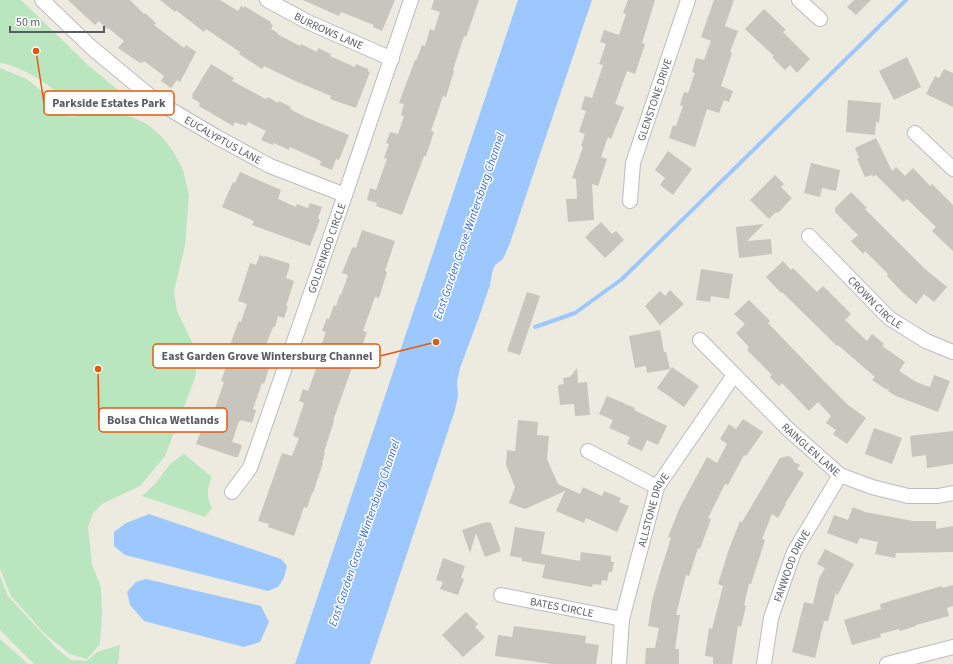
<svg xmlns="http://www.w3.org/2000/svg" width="953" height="664" font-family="'Source Sans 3',sans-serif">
<rect width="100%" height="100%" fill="#edebdf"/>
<g fill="#b9e6bf">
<path d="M0,0H21L89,66L135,104L130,110L97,108L78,112L69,110C65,104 61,97 56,92C45,81 15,64 0,63Z"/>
<path d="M0,68L27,79L42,91L68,116L73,117L89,113L103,112L132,117L147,124L162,137L173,151L183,170L189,195L185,246L174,291L177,311L194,346L197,360L195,378L165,456L140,486L102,504L93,513L88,527L92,565L101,587L102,614L100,644L87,659L70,654L46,635L11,596L0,569Z"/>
<path d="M184,454L212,477C207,488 206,497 212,508L205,517L142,496L156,483L170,464Z"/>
<path d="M0,576L8,596L57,649L71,660L87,661L97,652L120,645L118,664H34L0,630Z"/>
<path d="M0,639L28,664H0Z"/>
</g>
<g fill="#9dc8ff">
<path d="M518,0H592L510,243L503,259L495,265L492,273L490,285L479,317L460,368L457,382L458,396L455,410L370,664H295Z"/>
<path d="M149,514L281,559L287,566L284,578L278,587L268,591L125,555L114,546V532L126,523Z"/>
<path d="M146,579L261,606L269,622L260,642L244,647L144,621L130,605L127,592L136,582Z"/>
</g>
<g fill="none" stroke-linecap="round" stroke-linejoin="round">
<path stroke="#9dc8ff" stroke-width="4" d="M535,327L575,313L622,279L906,0"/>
</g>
<g fill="#c7c5bc">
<path d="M68,0H130L144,14L145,13L156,23L154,25L184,48L186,45L196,52L180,82L177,80L171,88L161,81L164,76L144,61L143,63L141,62L140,63L118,48L124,41L108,28L107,29L99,21L95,25Z"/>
<path d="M160,0H220L238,11L241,6L244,8V6L271,22L270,23L273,25L271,29L278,33L277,34L300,46L301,44L317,52L318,48L331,54L330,56L355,67L356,64L368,69V71L370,72L356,108L330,99L331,96L293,80L264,66L262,69L239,54L240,52L206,29L204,32L176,10L175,12Z"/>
<path d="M303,0H395L382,31L373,27L374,25L341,12L339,16Z"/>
<path d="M434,0H479L466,37L464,36L453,70L454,71L446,97L443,96L431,131L434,132L426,156H424L402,215L376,206L377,203L367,200L370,188L376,190L387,159L384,158L389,144L386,143L390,132L398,134L404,116L401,115L404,104L399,103L415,60L416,61L422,45L425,46L430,29L434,31L440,12L431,9Z"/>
<path d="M628,0H655L642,43L645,44L635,74L627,71L615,104L624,107L611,139L608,137L601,157L607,159L598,186L592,184L594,220L568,222L566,199H577L576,179L572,178L583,147L581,146L585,134L579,132L586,111L581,109L585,96L592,98L603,65L599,64L606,44L600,42L604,30L619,35L626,14L623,13Z"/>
<path d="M714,0H734L725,26L738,31L730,52L732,53L721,86L733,91L729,102L724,100L719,113L707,109L695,147L669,138L673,125L676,126L683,106L680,105L684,92L688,93L695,73L692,72L696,58L704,60L711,41L701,37Z"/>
<path d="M854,0H871L856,15L847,7Z"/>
<path d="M764,9L786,30L783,32L810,59L797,73L790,65L785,70L772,57L774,56L745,29Z"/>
<path d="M907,57L921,87L894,100L879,71Z"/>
<path d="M211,64L234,78L232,81L266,99L268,97L278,103L279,101L291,107L290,109L305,117L349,135L339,160L336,159L332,170L320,165L321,161L290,147L289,150L274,143L273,145L261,140L266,131L248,122L246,126L242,124V125L235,122L233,126L199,106L200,103L192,98L193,96L192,95Z"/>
<path d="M944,69L953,73V107L926,94L935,76L939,78Z"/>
<path d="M848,100L881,103L879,123L876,122L875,135L846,132Z"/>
<path d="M876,138L892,171L896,167L905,176L913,168L930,186L932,184L953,205V251L932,231L936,227L907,199L903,202L876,175L873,177L872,175L865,177L857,159L859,157L855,148Z"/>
<path d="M668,151L692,169L673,195L660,185L665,178L655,170Z"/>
<path d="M811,163L840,170L836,191L822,188L820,197L804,193Z"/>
<path d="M240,172L281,190L278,199L296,207L297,204L308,208L310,203L322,207L318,218L320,220L310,246L252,225L254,221L222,207L233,182L235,183Z"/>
<path d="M775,175L784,184L781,187L792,198L778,213L776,212L769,219L750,200Z"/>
<path d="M851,192L867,208L865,209L926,270L947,287L934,302L924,294L916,304L902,292L887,276L888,274L865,251L863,254L851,241L858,235L835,212V208Z"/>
<path d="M601,222L612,234L616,231L624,240L605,258L585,237Z"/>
<path d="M764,224L747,241L771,239L772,254L739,258L736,227Z"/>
<path d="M362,230L395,241L385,271L387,272L379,298L375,297L363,331L367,332L358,357L356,356L333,421H334L324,452L325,453L322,463H323L313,493H312L307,508L304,507L294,536L268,527L269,524L258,521L282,453L292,456L299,438L293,436L304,403L299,401L303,389L308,391L320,358L317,357L326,332L322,331L327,318L329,319L334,305L336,306L340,294L341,295L348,275L342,273L352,248L354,247L356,248Z"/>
<path d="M260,255L264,257L265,256L288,263L290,265L286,278L294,281L286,306H288L284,318L278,316L275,327H273L266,345L275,348L264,384L262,383L253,409L256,410L253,420L252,423L241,420L240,422L239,421L232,442L242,445L238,457H235L196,444L206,419L210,420L214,411L224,382L221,381L234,346L230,345L239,321L241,322L247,304L238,301L250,263L256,265Z"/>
<path d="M783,261L791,270L793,268L817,292L823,286L851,314L845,320L867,341L872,334L884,344L882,346L905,362L899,371L916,382L930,387L934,375L950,381L938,412L896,396L888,391L889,387L887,390L872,380L875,377L838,345L837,346L782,292L781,293L766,277Z"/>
<path d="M701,269L733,274L729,299L711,296L710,302L696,300Z"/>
<path d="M670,290L684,304L660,325L645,306L660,291L665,296Z"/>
<path d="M527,292L540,296L520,355L507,351Z"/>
<path d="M749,300L770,321L768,323L821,378L848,405L866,418L847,444L833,434L836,430L826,423L831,416L818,402L809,411L782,383L779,386L770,377L772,375L747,350L749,347L736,333L745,324L734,314Z"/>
<path d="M660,330L664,352H666L670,369L647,373L646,366L635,368L629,336Z"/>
<path d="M672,367L699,386L684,407L657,388Z"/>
<path d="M577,368L578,383L587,382L590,415L575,416L574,404L560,405L558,385L564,384L563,378L570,377Z"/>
<path d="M607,396L635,408L634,410L667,426L658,445L647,440L642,451L627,444L630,437L609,428L613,420L599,414Z"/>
<path d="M743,419L763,432L746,456L744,455L728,485L725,484L708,518L711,519L700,549L698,548L689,576L686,575L676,615H680L675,649H679V664H645L646,648H655L659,628L648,626L652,601L659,576L671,538L668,537L680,507L707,457L717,463L727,444L720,439L729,424L736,429Z"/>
<path d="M518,420L538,422L537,435L549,436L547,459L558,484L580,494L583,487L602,496L604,491L621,498L619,502L629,506L617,532L586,518L584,523L556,511L565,491L525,509L509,503L515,487L506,465L507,450L515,451Z"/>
<path d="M874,428L902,438L892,464L865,454Z"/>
<path d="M953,431V464L927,468L926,455L912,457L910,436Z"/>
<path d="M789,456L793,459L794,462L800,465L797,469L804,473L785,504H786L778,518L772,514L762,539L765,540L751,584H749L744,605L746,606L741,627L738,626L732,664H713V657L705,656L709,628L712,629L723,586L718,584L729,549L740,521L742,522L780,458Z"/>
<path d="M853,507L865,512L913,521H936V529L953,526V552L896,553L895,558L875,554L878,542L860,538L857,544L827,533L834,515L848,520Z"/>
<path d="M486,522L491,523L501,551L485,557L476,533L470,553L462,530Z"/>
<path d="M515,527L545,532L541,554L580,561L581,552L611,556V562H614L612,572H609L607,581L602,580L601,585L593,584L592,587L542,578L545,565L522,561V558L510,556Z"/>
<path d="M825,549L854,564L837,596L836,592L828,621H824L815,658L792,652L804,602L813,604L819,578L825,568L817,564Z"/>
<path d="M443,558L465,566L461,578L464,579L458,595L440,589L443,582L436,580Z"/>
<path d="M953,585V606L947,608L949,616L916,625V626L900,631L899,629L880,634L881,637L852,645L844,620L881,609L880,604L942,586V588Z"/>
<path d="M466,612L478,624L475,627L485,637L463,657L442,635Z"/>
<path d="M514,626L586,636L585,643L599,645L596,664H552L495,656L498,635L512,637Z"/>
</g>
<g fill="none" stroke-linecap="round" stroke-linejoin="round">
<g stroke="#babcc2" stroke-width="16">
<g id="minor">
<path id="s1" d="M42,0L92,48L156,101L215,136L270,166L345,195"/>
<path id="s2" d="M267,0L308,22L392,59"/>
<path d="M799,0L820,19"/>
<path d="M915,133L953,169"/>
<path id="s3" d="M630,201L633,163L688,0"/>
<path id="s4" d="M809,236L889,318L926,341L953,352"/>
<path id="s5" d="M700,340L789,430L840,475L872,487L908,496H938L953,493"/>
<path d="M588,451L657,487"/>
<path id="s6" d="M232,492L250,468L345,195L411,0"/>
<path id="s7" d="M501,595L622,619"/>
<path id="s8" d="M619,664L622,619L657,487L734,375"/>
<path id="s9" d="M764,664L771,618L794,552L840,475"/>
<path d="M887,664L953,647"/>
</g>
</g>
<use href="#minor" stroke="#fff" stroke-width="14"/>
</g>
<g text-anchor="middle" stroke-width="3" stroke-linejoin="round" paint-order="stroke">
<g font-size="11" fill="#585b62" stroke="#fff">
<text dy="4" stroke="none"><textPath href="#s2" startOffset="69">BURROWS LANE</textPath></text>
<text dy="4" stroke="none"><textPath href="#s3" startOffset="105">GLENSTONE DRIVE</textPath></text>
<text dy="4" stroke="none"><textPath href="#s1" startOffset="230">EUCALYPTUS LANE</textPath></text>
<text dy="4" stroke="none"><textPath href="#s6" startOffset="263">GOLDENROD CIRCLE</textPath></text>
<text dy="4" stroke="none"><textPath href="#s4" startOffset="94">CROWN CIRCLE</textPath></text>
<text dy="4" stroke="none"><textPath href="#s5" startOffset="156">RAINGLEN LANE</textPath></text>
<text dy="4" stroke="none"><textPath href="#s8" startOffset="159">ALLSTONE DRIVE</textPath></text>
<text dy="4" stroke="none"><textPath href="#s9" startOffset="103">FANWOOD DRIVE</textPath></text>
<text dy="4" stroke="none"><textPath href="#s7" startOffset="62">BATES CIRCLE</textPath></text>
</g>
<g font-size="12" font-style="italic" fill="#396dc9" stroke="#fff">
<text transform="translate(469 226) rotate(-71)" y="4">East Garden Grove-Wintersburg Channel</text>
<text transform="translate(364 533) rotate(-71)" y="4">East Garden Grove-Wintersburg Channel</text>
</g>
</g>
<path fill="none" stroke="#e15910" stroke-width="1.5" d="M36 51L44 103M436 342L380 356M98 369L99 420"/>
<g fill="#e15910" stroke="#fff" stroke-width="1.5">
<circle cx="36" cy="51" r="4"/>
<circle cx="436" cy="342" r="4"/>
<circle cx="98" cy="369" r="4"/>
</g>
<g fill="#fff" stroke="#e15910" stroke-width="1.5">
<rect x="44" y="91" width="130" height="24" rx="4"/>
<rect x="153" y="344" width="227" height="24" rx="4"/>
<rect x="99" y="408" width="128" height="24" rx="4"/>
</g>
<g font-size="12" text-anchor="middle" font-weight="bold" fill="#585b62">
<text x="109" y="107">Parkside Estates Park</text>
<text x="267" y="360">East Garden Grove Wintersburg Channel</text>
<text x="163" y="424">Bolsa Chica Wetlands</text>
</g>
<path d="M10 26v6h94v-6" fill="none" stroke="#585b62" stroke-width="2"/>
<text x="16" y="26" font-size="12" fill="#585b62" stroke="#ffffff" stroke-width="3" paint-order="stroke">50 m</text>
</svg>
